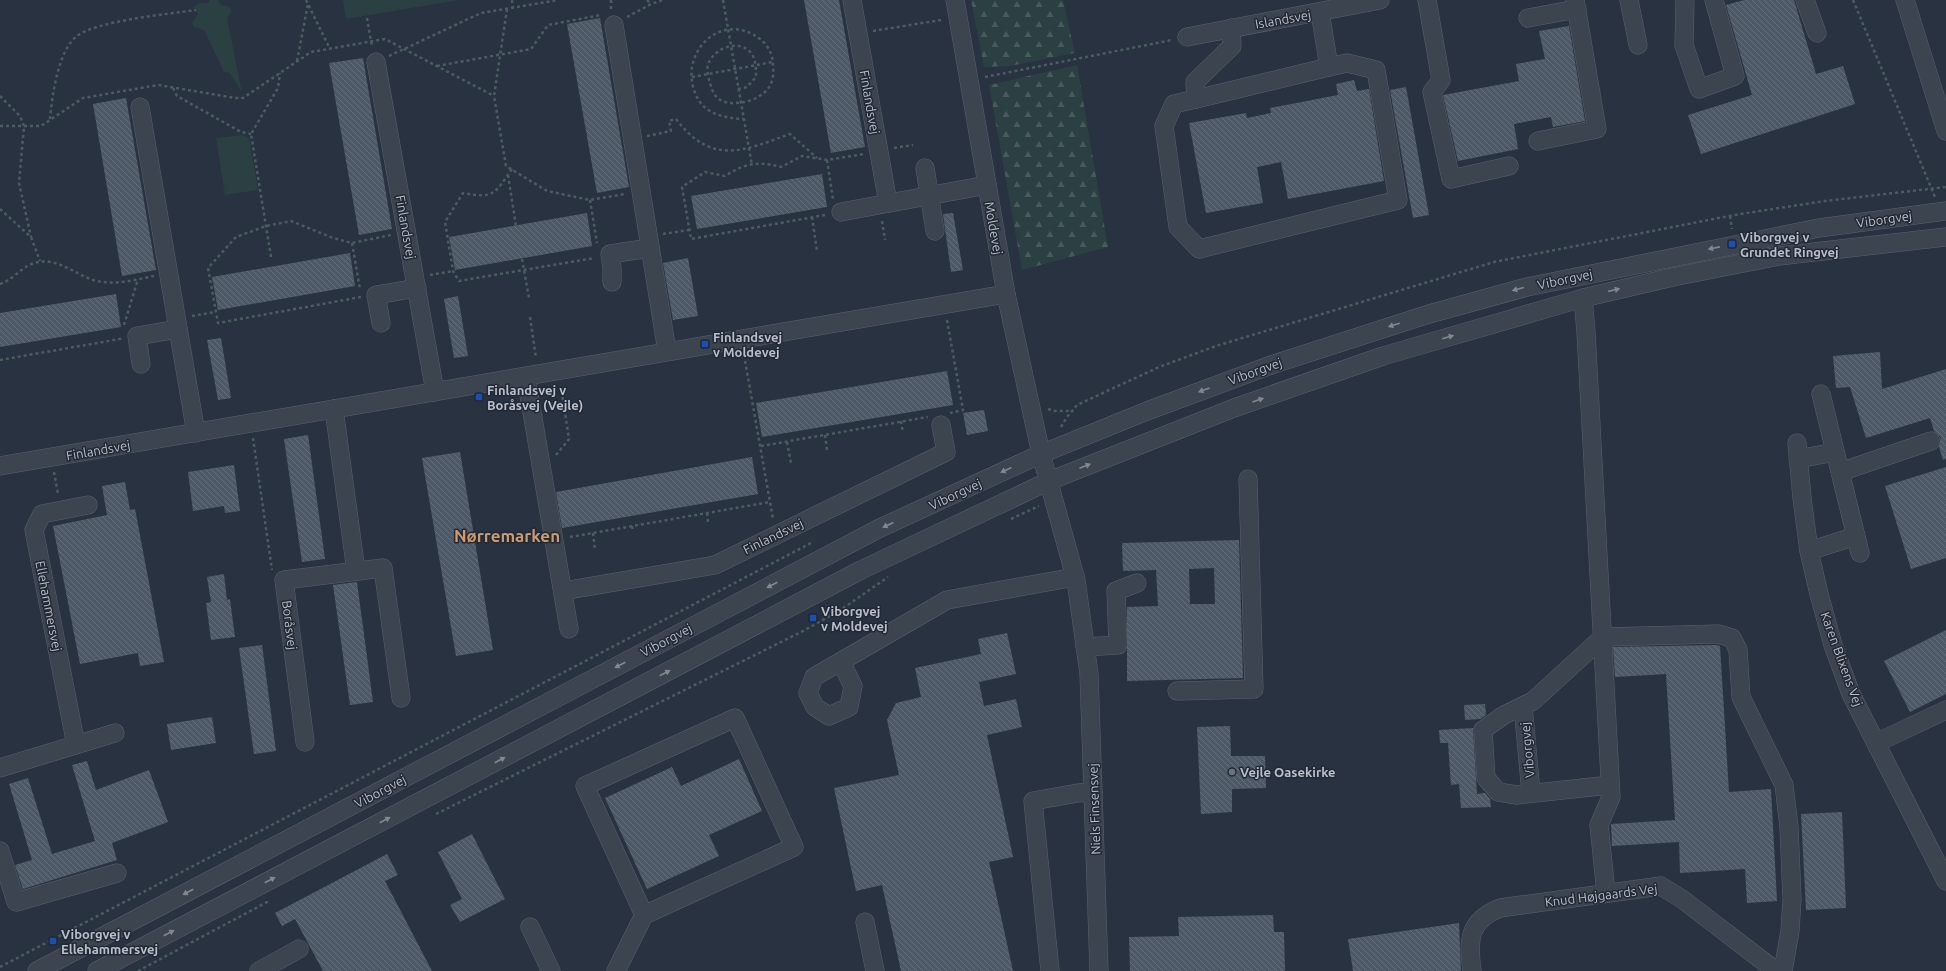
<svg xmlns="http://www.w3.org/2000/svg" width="1946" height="971" font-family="Ubuntu,sans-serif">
<defs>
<pattern id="forest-firs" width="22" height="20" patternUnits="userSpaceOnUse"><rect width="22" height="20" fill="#2b4042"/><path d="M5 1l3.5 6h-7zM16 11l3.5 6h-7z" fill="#485a5c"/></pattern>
<pattern id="building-back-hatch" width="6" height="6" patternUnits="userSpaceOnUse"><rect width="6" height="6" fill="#4e5968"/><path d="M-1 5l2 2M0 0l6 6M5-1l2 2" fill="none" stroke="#656f7c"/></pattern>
</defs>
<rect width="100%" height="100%" fill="#283240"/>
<g fill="#2b4042">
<path d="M210,0H218L221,5L230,7L231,12L227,18L242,93L230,73L224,72L204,30L194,27L192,23L198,14L194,7L199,3H208Z"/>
<path d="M343,0H459L346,19Z"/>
<path d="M243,135L249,138L258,190L225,195L216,138Z"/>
</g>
<g fill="url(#forest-firs)">
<path d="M971,0H1063L1075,53L1010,66L984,67Z"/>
<path d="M1077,65L1108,247L1022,270L989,85Z"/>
</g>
<g fill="url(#building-back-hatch)" fill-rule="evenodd">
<path d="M804,0H839L865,147L831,153Z"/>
<path d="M1744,0H1794L1816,74L1843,66L1855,104L1701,154L1688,115L1752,95L1726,5Z"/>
<path d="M600,18L629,187L597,193L567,24Z"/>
<path d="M1569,26L1585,121L1553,127L1551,117L1514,124L1518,149L1458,161L1443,95L1519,81L1516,64L1545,59L1539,31Z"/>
<path d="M363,58L392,229L359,235L329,63Z"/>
<path d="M1354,80L1357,91L1369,89L1384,181L1288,199L1281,162L1257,167L1263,203L1206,213L1189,123L1246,113L1247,118L1271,113L1270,108L1338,95L1336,84Z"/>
<path d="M1406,87L1429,215L1413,218L1390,90Z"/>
<path d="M126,98L156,270L122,276L93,104Z"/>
<path d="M822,174L827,207L697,229L691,196Z"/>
<path d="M587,213L592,246L455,270L449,237Z"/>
<path d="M953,213L963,270L951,272L943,214Z"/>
<path d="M350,253L355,286L218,310L212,277Z"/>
<path d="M688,258L698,316L673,320L663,263Z"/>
<path d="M116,294L121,327L0,347V313Z"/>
<path d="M458,296L468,356L454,358L444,299Z"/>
<path d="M221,338L231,398L218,400L207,340Z"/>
<path d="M1880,352L1882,389L1946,369V459L1943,460L1939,447L1941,437L1934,431L1930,418L1866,438L1850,387L1836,388L1833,356Z"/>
<path d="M947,371L953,405L762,437L756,403Z"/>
<path d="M984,410L988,431L967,435L963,413Z"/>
<path d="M308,435L325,559L302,562L284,439Z"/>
<path d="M460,452L493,650L456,656L422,458Z"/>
<path d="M752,457L758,494L562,528L556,492Z"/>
<path d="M234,465L240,511L225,513L224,506L193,511L188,472Z"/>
<path d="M1946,467V558L1911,569L1885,486Z"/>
<path d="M125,482L130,510L135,509L164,662L140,666L138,653L80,664L53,526L107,515L102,486Z"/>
<path d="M1239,540L1243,678L1127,681V607L1158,606L1156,570L1123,571L1122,543ZM1214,568L1215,604H1190L1189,569Z"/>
<path d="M224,574L227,600L230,599L235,637L211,640L206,603L211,602L207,577Z"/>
<path d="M357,582L373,702L350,705L333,585Z"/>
<path d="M1946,630V694L1910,712L1884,661Z"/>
<path d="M1007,633L1016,674L979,682L984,706L1016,699L1022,727L987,735L1013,857L989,862L1013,971H901L882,885L856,891L834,788L899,775L887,720L896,703L921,697L915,668L981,654L978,639Z"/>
<path d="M262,645L276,751L254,754L239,648Z"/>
<path d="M1717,645L1720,646L1729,792L1771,789L1777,901L1747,903L1745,869L1680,873L1679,842L1612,846L1611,824L1675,820L1666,674L1615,677L1613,647Z"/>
<path d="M1485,704L1486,715L1480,719L1465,720L1464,705Z"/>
<path d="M212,717L216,743L171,750L167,724Z"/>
<path d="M1230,726L1231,756H1265L1266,788L1232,789V812L1201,814L1197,727Z"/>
<path d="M1473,728L1477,794L1485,793L1490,799L1491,807L1461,808L1459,784L1451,785L1448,743H1440L1439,730Z"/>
<path d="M739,759L762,811L709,835L719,856L647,889L605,798L672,767L681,786Z"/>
<path d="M87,761L96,790L149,770L168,822L112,843L117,860L23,889L15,865L32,860L9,784L28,778L52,854L95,841L72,765Z"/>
<path d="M1842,812L1846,908L1806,910L1801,814Z"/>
<path d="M472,834L505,899L460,922L450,905L462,899L438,852Z"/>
<path d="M387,854L398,875L385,881L432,971H323L295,919L282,926L275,913Z"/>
<path d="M1273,915L1274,932H1284L1285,971H1130L1129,937L1179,936L1178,917Z"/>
<path d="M1459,923L1461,971H1353L1348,939Z"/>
</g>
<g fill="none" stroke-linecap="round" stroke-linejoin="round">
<g stroke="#5a626d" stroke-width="19">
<g id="minor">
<path d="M852,0L888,203"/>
<path d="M955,0L1006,294L1041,454L1076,580L1089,674L1099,971"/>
<path d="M1427,0L1441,80L1432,92L1451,179L1509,166"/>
<path d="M1629,0L1638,45"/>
<path d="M1685,0L1684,45L1699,89L1735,76L1714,0"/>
<path d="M1805,0L1817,33"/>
<path d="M1905,0L1946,131"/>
<path d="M1528,18L1577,9"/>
<path d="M614,25L667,351"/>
<path d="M1231,28L1232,46L1195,82L1196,99L1174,104L1164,126L1178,227L1199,249L1398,200L1376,70L1347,63L1329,67L1320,12"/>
<path d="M1187,37L1380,0"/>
<path d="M376,62L435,392"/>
<path d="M1196,99L1329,67"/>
<path d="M140,107L196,433"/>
<path d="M1538,141L1597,129L1575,0"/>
<path d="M925,168L935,231"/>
<path d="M841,212L987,185"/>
<path d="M612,282V268L610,254L650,248"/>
<path d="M1583,298L1586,332L1611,797L1599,825L1606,893"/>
<path d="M381,323L376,295L417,288"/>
<path d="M141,364L137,336L178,329"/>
<path d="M526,377L569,629"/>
<path d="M1821,394L1860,553"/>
<path d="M334,409L356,571"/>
<path d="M1797,443L1802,498L1809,551L1819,594L1833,645L1851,694L1946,881"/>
<path d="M1798,459L1835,452"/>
<path d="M0,466L1006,294"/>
<path d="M1840,472L1931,441"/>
<path d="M1809,551L1856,536"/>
<path d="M563,591L715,565L946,452L941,425"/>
<path d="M1085,647L1118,645L1116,591L1137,583"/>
<path d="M841,662L853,686L849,707L829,716L815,707L808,693L814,677L947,600L1075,577"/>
<path d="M1177,691L1254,689L1248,479"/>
<path d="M1523,706L1531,793"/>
<path d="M305,742L284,580L383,568L401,698"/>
<path d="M1876,743L1946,710"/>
<path d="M76,745L34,530L42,514L88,505"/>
<path d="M0,768L115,733"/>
<path d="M1610,785L1517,795L1498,792L1486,778L1483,730L1504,715L1533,701L1603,637L1718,634L1732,638L1738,650L1741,697L1784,785L1789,827L1792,899L1790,931L1783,971"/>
<path d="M0,851L16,902L117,873"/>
<path d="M865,922L875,971"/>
<path d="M530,927L551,971"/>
<path d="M37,971L880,528L1041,454L1147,411L1274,364L1429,314L1527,287L1819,228L1946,211"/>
<path d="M97,971L861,570L1049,481L1234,408L1383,356L1583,298L1673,277L1779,256L1946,237"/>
<path d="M259,971L299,949"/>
<path d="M616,971L644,915L794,847L735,718L585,786L644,915"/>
<path d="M1050,971L1033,801L1078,793L1093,792"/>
<path d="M1472,971C1468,940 1468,921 1500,908L1661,886L1682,899L1776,971"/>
</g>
</g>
<g stroke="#4a5d60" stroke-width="2.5" stroke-dasharray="3 3" stroke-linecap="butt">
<path d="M306,0L330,49"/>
<path d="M512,0L513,8"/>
<path d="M611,0V9"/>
<path d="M647,0L651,4"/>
<path d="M723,0L752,165"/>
<path d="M1853,0L1935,197"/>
<path d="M507,9L494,96L506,166L547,191L590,200L625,194"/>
<path d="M627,17L651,4L663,0"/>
<path d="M367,18L372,47"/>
<path d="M873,31L941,20"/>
<path d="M389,56L481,13L558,0"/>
<path d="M297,61L308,4"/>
<path d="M437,66L531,49L548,25L601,15"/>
<path d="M692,77L773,62"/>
<path d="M985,77L1172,40"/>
<path d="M173,88L177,96L241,132L251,134"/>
<path d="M738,89L747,87L756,77C756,69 756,59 751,53C739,38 713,48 708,65C706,72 710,83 712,89C715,98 721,102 730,103C742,104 757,100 766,91C773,84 774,74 773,65C773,55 768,45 760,39C721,9 677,54 696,95C704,114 724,118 744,119"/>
<path d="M0,96L20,116L24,126L19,183L31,237"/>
<path d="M50,119C52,97 58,50 77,36C96,21 168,14 196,10"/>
<path d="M0,126H41L83,98L158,85L235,98H243L311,52L385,39L494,96"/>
<path d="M647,136L671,131L669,121L676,119C712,166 743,151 790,134L817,158"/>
<path d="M894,148L913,145"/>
<path d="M827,160L833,199"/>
<path d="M512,169C494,194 495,199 463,193L445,222L453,271L459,281L594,258"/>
<path d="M508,175L516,226"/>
<path d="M590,200L597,243"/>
<path d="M0,209L31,237L40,261"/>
<path d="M825,215L691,239L682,187L705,172L725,176C745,163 759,161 781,167L802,156L827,160L864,154"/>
<path d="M1730,216L1732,229"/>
<path d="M812,217L817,251"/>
<path d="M882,221L885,240"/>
<path d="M663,234L689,230"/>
<path d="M352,243L360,289"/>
<path d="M271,257L251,134L278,88L280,73"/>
<path d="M522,259L529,298"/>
<path d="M430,275L453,271"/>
<path d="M0,284C15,279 23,264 39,262C57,258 77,275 93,280C114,286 133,280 154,276"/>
<path d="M361,297L218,323L208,268L236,237L266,226L291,221L333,238L352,243L391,235"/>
<path d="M192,316L215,312"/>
<path d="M530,317L536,358"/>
<path d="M947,320L963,410L950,413"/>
<path d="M124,325L138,279"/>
<path d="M744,355L773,519"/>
<path d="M0,360L120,339V337"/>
<path d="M1048,409L1055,411H1073"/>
<path d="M901,421L903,433"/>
<path d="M1061,427L1067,417L1077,405L1159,367L1216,346L1494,262L1734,215L1825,201L1946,187"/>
<path d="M825,435L827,450"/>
<path d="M253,438L272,570"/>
<path d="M787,442L791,463"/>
<path d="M761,446L928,417"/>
<path d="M556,455L569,439L561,387"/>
<path d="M54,472L58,494"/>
<path d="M707,513L708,522"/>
<path d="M1011,519L1039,506"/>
<path d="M632,526L633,532"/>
<path d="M593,533L595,550"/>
<path d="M570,537L770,502"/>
<path d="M436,814L805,630L842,609L888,577"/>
<path d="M0,967L813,542"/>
<path d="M138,971L269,901"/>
</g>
<use href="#minor" stroke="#3c4450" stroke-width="18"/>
</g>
<defs><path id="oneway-solid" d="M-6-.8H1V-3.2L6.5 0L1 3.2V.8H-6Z"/></defs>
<g fill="#818893">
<use href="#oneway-solid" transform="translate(1714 248) rotate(169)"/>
<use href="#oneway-solid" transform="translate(1518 289) rotate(165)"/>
<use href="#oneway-solid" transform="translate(1614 290) rotate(-13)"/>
<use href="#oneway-solid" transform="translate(1394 325) rotate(162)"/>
<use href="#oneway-solid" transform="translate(1448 337) rotate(-16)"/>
<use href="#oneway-solid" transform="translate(1204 390) rotate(160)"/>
<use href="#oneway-solid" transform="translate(1258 400) rotate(-19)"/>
<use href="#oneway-solid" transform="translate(1085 466) rotate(-21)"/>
<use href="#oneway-solid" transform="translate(1006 470) rotate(155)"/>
<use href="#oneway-solid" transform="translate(888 525) rotate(155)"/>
<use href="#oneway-solid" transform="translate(772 585) rotate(152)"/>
<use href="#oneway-solid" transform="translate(620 665) rotate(152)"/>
<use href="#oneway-solid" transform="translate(665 673) rotate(-28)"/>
<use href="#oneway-solid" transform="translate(500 760) rotate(-28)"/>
<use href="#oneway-solid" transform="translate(385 820) rotate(-28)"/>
<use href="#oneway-solid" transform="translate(270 880) rotate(-28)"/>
<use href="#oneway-solid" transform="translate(188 892) rotate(152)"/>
<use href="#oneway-solid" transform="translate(169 933) rotate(-28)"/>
</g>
<g fill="#1a4fb4" stroke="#212935" stroke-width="1.5">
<rect x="1728" y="240" width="8" height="8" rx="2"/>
<rect x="701" y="340" width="8" height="8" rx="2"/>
<rect x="475" y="393" width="8" height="8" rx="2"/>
<rect x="809" y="614" width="8" height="8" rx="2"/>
<rect x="49" y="937" width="8" height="8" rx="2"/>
</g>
<circle fill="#6b7280" stroke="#212935" stroke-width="1.5" cx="1232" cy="772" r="4"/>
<g text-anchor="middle" stroke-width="3" stroke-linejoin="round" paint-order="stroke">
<g font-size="13" fill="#b9bfca" stroke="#212935">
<text transform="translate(1283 19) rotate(-10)" y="5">Islandsvej</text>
<text transform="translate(870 102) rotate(80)" y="5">Finlandsvej</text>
<text transform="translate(1884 219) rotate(-8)" y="5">Viborgvej</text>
<text transform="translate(406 227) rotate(80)" y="5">Finlandsvej</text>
<text transform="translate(994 228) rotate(80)" y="5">Moldevej</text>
<text transform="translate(1565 279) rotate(-12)" y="5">Viborgvej</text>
<text transform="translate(1255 371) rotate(-20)" y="5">Viborgvej</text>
<text transform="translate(98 450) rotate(-10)" y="5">Finlandsvej</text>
<text transform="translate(955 494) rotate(-25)" y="5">Viborgvej</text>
<text transform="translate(773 536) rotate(-26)" y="5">Finlandsvej</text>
<text transform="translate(49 606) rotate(79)" y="5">Ellehammersvej</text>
<text transform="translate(290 625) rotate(83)" y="5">Boråsvej</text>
<text transform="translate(666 640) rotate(-28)" y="5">Viborgvej</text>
<text transform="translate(1842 659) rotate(70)" y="5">Karen Blixens Vej</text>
<text transform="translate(1527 750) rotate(-95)" y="5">Viborgvej</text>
<text transform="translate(380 791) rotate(-28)" y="5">Viborgvej</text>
<text transform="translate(1094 809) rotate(-92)" y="5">Niels Finsensvej</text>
<text transform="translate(1601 895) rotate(-7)" y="5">Knud Højgaards Vej</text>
</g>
<g font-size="13" font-weight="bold" fill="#b9bfca" stroke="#212935" text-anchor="start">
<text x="1740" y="242">Viborgvej v<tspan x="1740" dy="15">Grundet Ringvej</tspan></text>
<text x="713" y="342">Finlandsvej<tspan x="713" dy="15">v Moldevej</tspan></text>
<text x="487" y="395">Finlandsvej v<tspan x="487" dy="15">Boråsvej (Vejle)</tspan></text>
<text x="821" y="616">Viborgvej<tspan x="821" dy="15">v Moldevej</tspan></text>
<text x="1240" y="777">Vejle Oasekirke</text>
<text x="61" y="939">Viborgvej v<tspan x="61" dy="15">Ellehammersvej</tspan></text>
</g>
<g font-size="17" font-weight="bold" fill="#ce9a6f" stroke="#212935">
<text x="507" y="542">Nørremarken</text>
</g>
</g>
</svg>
